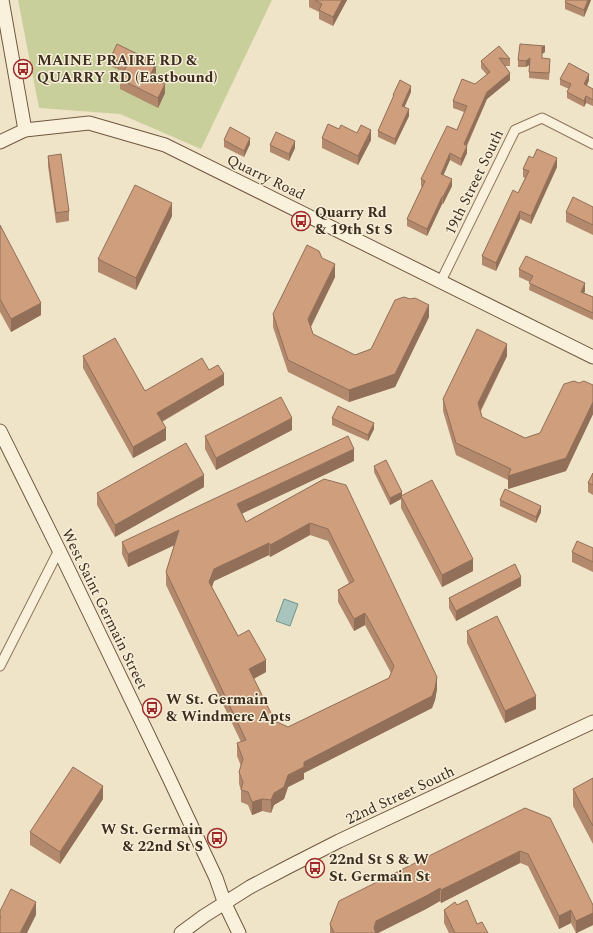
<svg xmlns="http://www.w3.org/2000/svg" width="593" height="933" font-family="Spectral,serif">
<rect width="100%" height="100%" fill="#f0e4c8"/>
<path fill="#c9cf9b" d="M18,0H272L201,149L120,114L39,108Z"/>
<path fill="#a9c4bc" stroke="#6f938a" d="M284,599L298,604L290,626L276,621Z"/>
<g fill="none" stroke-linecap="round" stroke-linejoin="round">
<g stroke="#8d765c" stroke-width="11">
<g id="street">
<path d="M441,281L515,130L542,118L593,144"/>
<path d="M0,666L59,550"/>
</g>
</g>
<g stroke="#6f573f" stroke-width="15">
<g id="secondary">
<path d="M2,0L25,130"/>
<path d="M0,142L25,130L89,123L165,145L593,357"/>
<path d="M0,431L59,550L169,778L216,878L225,904L239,933"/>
<path d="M181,933L204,916L250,887L288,867L339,841L593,722"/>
</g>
</g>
<use href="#street" stroke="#faf1dc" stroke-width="9"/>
<use href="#secondary" stroke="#faf1dc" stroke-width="13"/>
</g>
<g fill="#b2896c" fill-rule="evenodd">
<path d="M309,0H347L333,26L319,19V12L309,7Z"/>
<path d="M591,0L584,17L565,9V2Z"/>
<path d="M499,46L510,59V66H505L510,80L487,99L467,146V153L461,166L450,160L443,175L452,186L443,204H442L427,236L407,226V219L422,187L421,186V179L457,130L464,112L453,108V101L487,75L481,68V61Z"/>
<path d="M545,52L542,54V58L550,65L549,80L529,78V65L526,67H518V60Z"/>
<path d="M111,57L156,73L154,78L165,93L158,108L120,89V79L123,72L111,66Z"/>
<path d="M560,79L589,80L587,86L593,89V106L586,103L584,107L567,98V92L569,89L560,85Z"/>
<path d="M411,92L404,107L409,116L395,145L378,137V131L393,98V95Z"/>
<path d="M339,129L371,140L358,165L322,148V138Z"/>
<path d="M224,140L250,144L244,157L224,147Z"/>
<path d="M270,145L295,148L289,161L270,152Z"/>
<path d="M48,156L69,211V221L56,223L48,166Z"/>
<path d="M557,167L531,224L520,219L496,271L482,265V256L518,193L525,178L523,177V169Z"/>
<path d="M593,207V235L566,222V212Z"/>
<path d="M172,216L136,290L98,272V259Z"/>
<path d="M0,225L41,315L11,332L0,312Z"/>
<path d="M322,258L335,277L311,327L313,334L355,355L371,349L429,317L395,387L349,402L288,372L273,327V314Z"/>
<path d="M519,269L585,291L584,293L593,297V320L529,290L530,282L519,277Z"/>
<path d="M83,356L145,391L209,370L224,385L162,422L166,440L133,458L83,368Z"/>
<path d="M507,356L481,411L482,417L525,438L540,433L579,383L593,385V414L566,471L508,489V480L456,455L443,411V399Z"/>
<path d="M332,418L374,429L368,441L332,425Z"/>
<path d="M292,430L216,470L205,449V436Z"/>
<path d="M354,461L242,513L246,522L324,479L437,689L435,700L432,708L304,773V779L288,787L284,799L274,805L271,813L262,811L252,815L248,805L241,802V790L239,784V772L241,766L237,756V743L241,742L166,585V572L174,545L128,567L122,554V542ZM310,535L328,541L349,583L338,590V602L354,631L365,625L391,673L389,678L288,727L275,721L254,679L266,672L238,636L212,587L214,581L269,555L270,557Z"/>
<path d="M374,466L402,495L473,571L442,587L401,508V499L390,505L374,472Z"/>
<path d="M593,473V495L588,492V483Z"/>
<path d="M204,487L115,537L97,505V493Z"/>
<path d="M500,500L541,512L536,523L500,506Z"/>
<path d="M593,548V572L572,562V552Z"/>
<path d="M521,586L456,621L449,608V598Z"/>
<path d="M467,631L536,709L505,723L467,643Z"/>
<path d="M593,778V844L573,806V789Z"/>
<path d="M103,799L60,864L30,845V832Z"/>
<path d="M525,808L593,905V925L577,933H576L571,923L559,929L528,866L520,863L441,903L440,901L426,909L378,933H330V924Z"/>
<path d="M457,905L477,924L488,933H449L444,923V910Z"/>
</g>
<g fill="#916f58">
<path d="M342,0H347L333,26V17Z"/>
<path d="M588,0H591L584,17V10Z"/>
<path d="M545,46V52L542,54V65V47Z"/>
<path d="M530,58V64L526,67V61Z"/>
<path d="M156,63V73L150,86V76Z"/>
<path d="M510,73V80L487,99L464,151V144L487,92Z"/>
<path d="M589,74V80L584,91V84Z"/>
<path d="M165,84V93L158,108V98Z"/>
<path d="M411,86V92L402,113V106Z"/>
<path d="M586,96V103L584,107V101Z"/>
<path d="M409,109V116L395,145V139Z"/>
<path d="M371,130V140L358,165V156Z"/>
<path d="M250,138V144L244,157V151Z"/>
<path d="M295,141V148L289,161V154Z"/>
<path d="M467,146V153L461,166V159Z"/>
<path d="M450,153V160L441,181V174Z"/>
<path d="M557,158V167L531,224V216Z"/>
<path d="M452,179V186L443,204V197Z"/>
<path d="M442,197V204L427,236V229Z"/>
<path d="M172,203V216L136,290V278Z"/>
<path d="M520,211V219L496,271V263Z"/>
<path d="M335,264V277L308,332V319Z"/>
<path d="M585,283V291L581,299V292Z"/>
<path d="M41,303V315L11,332V319Z"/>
<path d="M429,305V317L395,387L349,402V390Z"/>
<path d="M507,344V356L478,415V403Z"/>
<path d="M224,374V385L157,424V413Z"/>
<path d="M593,402V414L566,471L508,489V476Z"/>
<path d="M292,418V430L216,470V458Z"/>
<path d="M374,423V429L368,441V435Z"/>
<path d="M166,428V440L133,458V447Z"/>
<path d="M354,449V461L237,516V504Z"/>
<path d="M204,475V487L115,537V525Z"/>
<path d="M402,492V498L401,496V499L390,505V498Z"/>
<path d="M541,506V512L536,523V517Z"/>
<path d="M310,523V535L270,557V545Z"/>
<path d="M179,530V543L128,567V554Z"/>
<path d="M269,543V555L214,581L209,595V582L214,569Z"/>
<path d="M473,559V571L442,587V575Z"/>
<path d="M521,577V586L456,621V611Z"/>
<path d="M365,613V625L354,631V619Z"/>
<path d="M266,660V672L249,681V669Z"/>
<path d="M437,677V689L435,700L432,708L304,773V779L288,787L284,799L274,805L271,813V800L274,793L288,775L304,762Z"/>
<path d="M536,696V709L505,723V711Z"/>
<path d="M103,786V799L60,864V852Z"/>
<path d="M262,799V811L252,815V802Z"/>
<path d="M520,851V863L441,903V890Z"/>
<path d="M440,888V901L426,909L378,933H374V928L376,921Z"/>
<path d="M36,902V915L27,933H20Z"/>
<path d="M571,910V923L559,929V916Z"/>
<path d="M593,913V925L576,933V921Z"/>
</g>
<g fill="#cf9f7d" stroke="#916f58" fill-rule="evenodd">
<path d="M315,0H342L333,17L319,10L322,4Z"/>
<path d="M566,0H588L584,10L565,2Z"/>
<path d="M117,44L156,63L150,76L165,84L158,98L120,79L127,65L111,57Z"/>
<path d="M520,44L545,46L542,47V58L550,59L549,73L529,72L530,58L526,61L518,60Z"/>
<path d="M499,46L510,59L499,58L510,73L487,92L464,144L467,146L461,159L450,153L441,174L452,179L443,197H442L427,229L407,219L425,181L421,179L447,126L457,130L467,106L453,101L462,79L475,84L490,72L481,61Z"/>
<path d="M569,63L589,74L584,84L593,89V100L586,96L584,101L567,92L571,84L560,79Z"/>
<path d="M400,80L411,86L402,106L409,109L395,139L378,131L394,95H393Z"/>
<path d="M328,124L339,129L341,125L357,133L361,125L371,130L358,156L322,138Z"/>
<path d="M230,127L250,138L244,151L224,140Z"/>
<path d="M276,132L295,141L289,154L270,145Z"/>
<path d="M537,149L557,158L531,216L520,211L496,263L482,256L513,190L518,193L529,171L523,169L529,156L533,158Z"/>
<path d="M61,154L69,211L56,213L48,156Z"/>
<path d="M135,185L172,203L136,278L98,259Z"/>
<path d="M573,197L593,207V225L566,212Z"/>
<path d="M0,225L41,303L11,319L0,299Z"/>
<path d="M307,245L319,251L322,258L335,264L308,319L313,334L355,355L371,349L395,300L404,297L410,299L415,298L429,305L395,374L349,390L288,360L273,314Z"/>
<path d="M526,256L585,283L581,292L593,297V313L529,283L533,276L519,269Z"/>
<path d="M477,329L507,344L478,403L482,417L525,438L540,433L564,384L574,381L579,383L584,381L593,385V402L566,458L508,476L511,469L456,443L443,399Z"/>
<path d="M115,338L145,391L202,358L209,370L218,365L224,374L157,413L166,428L133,447L83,356Z"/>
<path d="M281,397L292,418L216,458L205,436Z"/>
<path d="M338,406L374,423L368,435L332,418Z"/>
<path d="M348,436L354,449L237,504L246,522L324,479L346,485L437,677L435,688L432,696L304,762V767L288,775L284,787L274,793L271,800L262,799L252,802L248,792L241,790L243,782L239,772L243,759L237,743L246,740L166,572L179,530L128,554L122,542ZM310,523L328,529L354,581L338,590L354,619L365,613L394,666L389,678L288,727L275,721L249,669L266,660L249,630L238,636L209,582L214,569L269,543L270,545Z"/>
<path d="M186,443L204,475L115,525L97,493Z"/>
<path d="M386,460L402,492L390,498L374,466Z"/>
<path d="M593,473V485L588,483Z"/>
<path d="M432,480L473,559L442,575L401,496Z"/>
<path d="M505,489L541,506L536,517L500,500Z"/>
<path d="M577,541L593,548V562L572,552Z"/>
<path d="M515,564L521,577L456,611L449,598Z"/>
<path d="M497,616L536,696L505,711L467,631Z"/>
<path d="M73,767L103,786L60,852L30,832Z"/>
<path d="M593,778V826L573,789Z"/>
<path d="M525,808L550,818L593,905V913L576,921L571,910L559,916L528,854L520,851L441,890L440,888L426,896L376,921L374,928L376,933H334L330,924L339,901Z"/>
<path d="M11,889L36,902L20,933H0V919L1,917H0V911Z"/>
<path d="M467,900L477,924L482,922L488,933H455L444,910L455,902L457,905Z"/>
</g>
<defs>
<g id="bus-ring" transform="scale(1)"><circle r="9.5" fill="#f7eed8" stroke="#9e2a2b" stroke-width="1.5"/><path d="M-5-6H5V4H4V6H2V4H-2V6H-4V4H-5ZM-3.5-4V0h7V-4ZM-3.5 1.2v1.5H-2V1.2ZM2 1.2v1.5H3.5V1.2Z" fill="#9e2a2b"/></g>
</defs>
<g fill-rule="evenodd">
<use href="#bus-ring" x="23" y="69"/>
<use href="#bus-ring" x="301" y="221"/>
<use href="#bus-ring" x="152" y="708"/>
<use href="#bus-ring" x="217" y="838"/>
<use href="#bus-ring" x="315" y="868"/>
</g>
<g text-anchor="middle" stroke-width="3" stroke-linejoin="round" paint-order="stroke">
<g font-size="15" font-weight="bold" fill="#3d2e20" stroke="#f7eed8" text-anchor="start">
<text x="37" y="65">MAINE PRAIRE RD &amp;<tspan x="37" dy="17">QUARRY RD (Eastbound)</tspan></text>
<text x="315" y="217">Quarry Rd<tspan x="315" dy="17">&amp; 19th St S</tspan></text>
<text x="166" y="704">W St. Germain<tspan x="166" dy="17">&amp; Windmere Apts</tspan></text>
<text x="203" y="834" text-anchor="end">W St. Germain<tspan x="203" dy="17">&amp; 22nd St S</tspan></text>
<text x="329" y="864">22nd St S &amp; W<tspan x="329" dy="17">St. Germain St</tspan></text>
</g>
<g font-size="15" fill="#3d2e20" stroke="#f7eed8">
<text transform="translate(266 177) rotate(26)" y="5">Quarry Road</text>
<text transform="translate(474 182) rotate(-64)" y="5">19th Street South</text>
<text transform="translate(105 609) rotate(64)" y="5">West Saint Germain Street</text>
<text transform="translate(400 795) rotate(-25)" y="5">22nd Street South</text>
</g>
</g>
</svg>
